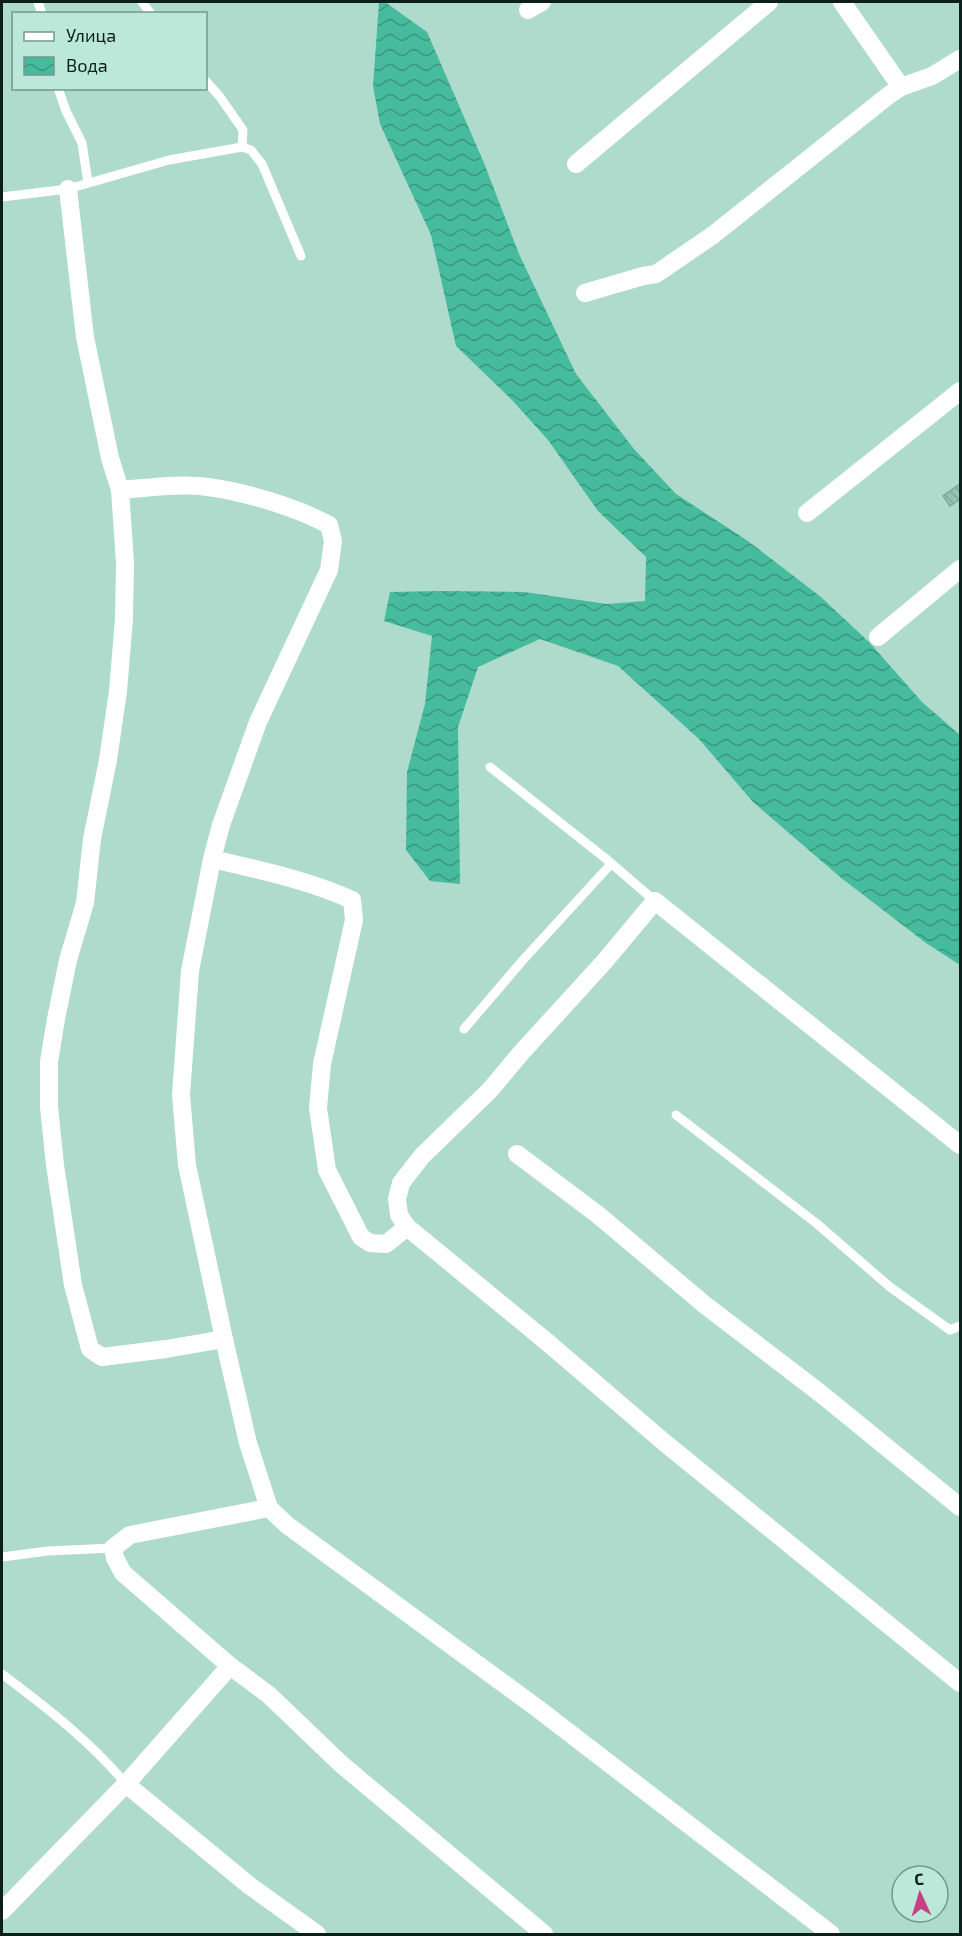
<svg xmlns="http://www.w3.org/2000/svg" width="962" height="1936" font-family="'Exo 2',sans-serif">
<defs>
<pattern id="water-waves" width="16" height="10" patternUnits="userSpaceOnUse" patternTransform="scale(1.5)"><rect width="16" height="10" fill="#47bb9e"/><path d="M0 5q4-4 8 0t8 0" fill="none" stroke="#3a9780"/></pattern>
<pattern id="building-back-hatch" width="6" height="6" patternUnits="userSpaceOnUse" patternTransform="scale(1.5)"><rect width="6" height="6" fill="#95c2b3"/><path d="M-1 5l2 2M0 0l6 6M5-1l2 2" fill="none" stroke="#7fa699"/></pattern>
</defs>
<rect width="100%" height="100%" fill="#aedbcc"/>
<path fill="url(#water-waves)" d="M379,2H385L427,32L484,163L519,254L576,374L634,449L676,494L748,541L821,597L869,642L922,702L960,735V965L926,943L840,877L753,802L699,739L618,666L540,639L478,667L458,727L460,884L430,881L406,850L407,772L425,704L432,636L384,621L390,592L444,591L524,592L607,604L645,601L646,557L598,511L548,440L512,400L456,346L431,235L380,124L373,86Z"/>
<path fill="url(#building-back-hatch)" stroke="#7da99b" stroke-width="1.5" d="M960,484V499L950,506L943,496Z"/>
<g fill="none" stroke-linecap="round" stroke-linejoin="round">
<g stroke="#fff" stroke-width="9">
<path d="M38,2L42,14"/>
<path d="M142,2L151,14"/>
<path d="M206,81L220,97L243,130L242,147"/>
<path d="M58,88L66,111L82,143L88,183"/>
<path d="M2,197L68,189L169,160L242,147L251,150L262,164L301,256"/>
<path d="M490,767L605,858L655,901"/>
<path d="M464,1029L523,960L611,864"/>
<path d="M676,1115L816,1223L890,1287L950,1330L960,1326"/>
<path d="M2,1557L48,1551L113,1548"/>
<path d="M2,1674C48,1709 88,1739 126,1784"/>
</g>
<g stroke="#fff" stroke-width="18">
<path d="M842,2L901,87"/>
<path d="M528,10L542,2"/>
<path d="M576,164L769,2"/>
<path d="M68,189L85,337L110,458L120,490L125,563L124,619L118,691L108,760L92,839L85,903L68,960L56,1019L49,1062V1107L55,1165L73,1285L90,1349L102,1357L166,1349L224,1339"/>
<path d="M585,293L643,276L656,274L713,235L889,95L901,87L932,76L960,59"/>
<path d="M120,490C148,488 180,483 208,487C245,492 296,507 329,525L333,541L329,570L258,722L221,825L212,859L190,971L181,1095L187,1165L224,1339L248,1443L269,1508L287,1525L537,1708L831,1934"/>
<path d="M807,513L960,391"/>
<path d="M878,637L960,569"/>
<path d="M212,859C259,870 308,880 352,900L354,920L322,1064L318,1108L327,1170L361,1237L370,1243L386,1244L407,1227L547,1342L665,1443L960,1683"/>
<path d="M517,1154L597,1214L705,1305L820,1393L960,1507"/>
<path d="M407,1227L399,1215L397,1199L401,1183L422,1156L490,1090L521,1053L604,962L655,901L960,1145"/>
<path d="M269,1508L130,1535L113,1548L115,1558L123,1573L230,1666L269,1695L341,1764L544,1934"/>
<path d="M126,1784L250,1886L317,1934"/>
<path d="M2,1911L126,1784L230,1666"/>
</g>
</g>
<rect width="962" height="1936" fill="none" stroke="#0d1f1a" stroke-width="6"/>
<rect x="12" y="12" width="195" height="78" fill="#bbe8d9" stroke="#75988d" stroke-width="1.5"/>
<rect x="24" y="32" width="30" height="9" fill="#ffffff" stroke="#75988d" stroke-width="1.5"/>
<text x="66" y="42" font-size="18" fill="#0d1f1a">Улица</text>
<rect x="24" y="57" width="30" height="18" fill="url(#water-waves)" stroke="#75988d" stroke-width="1.5"/>
<text x="66" y="72" font-size="18" fill="#0d1f1a">Вода</text>
<g transform="translate(920 1894) rotate(356)"><circle r="28" fill="#bbe8d9" stroke="#75988d" stroke-width="1.5"/>
<path d="M0-4.5L10 22L0 15L-10 22Z" fill="#c64184"/>
<text y="-9" font-size="16" font-weight="bold" text-anchor="middle" fill="#0d1f1a">С</text>
</g>
</svg>
